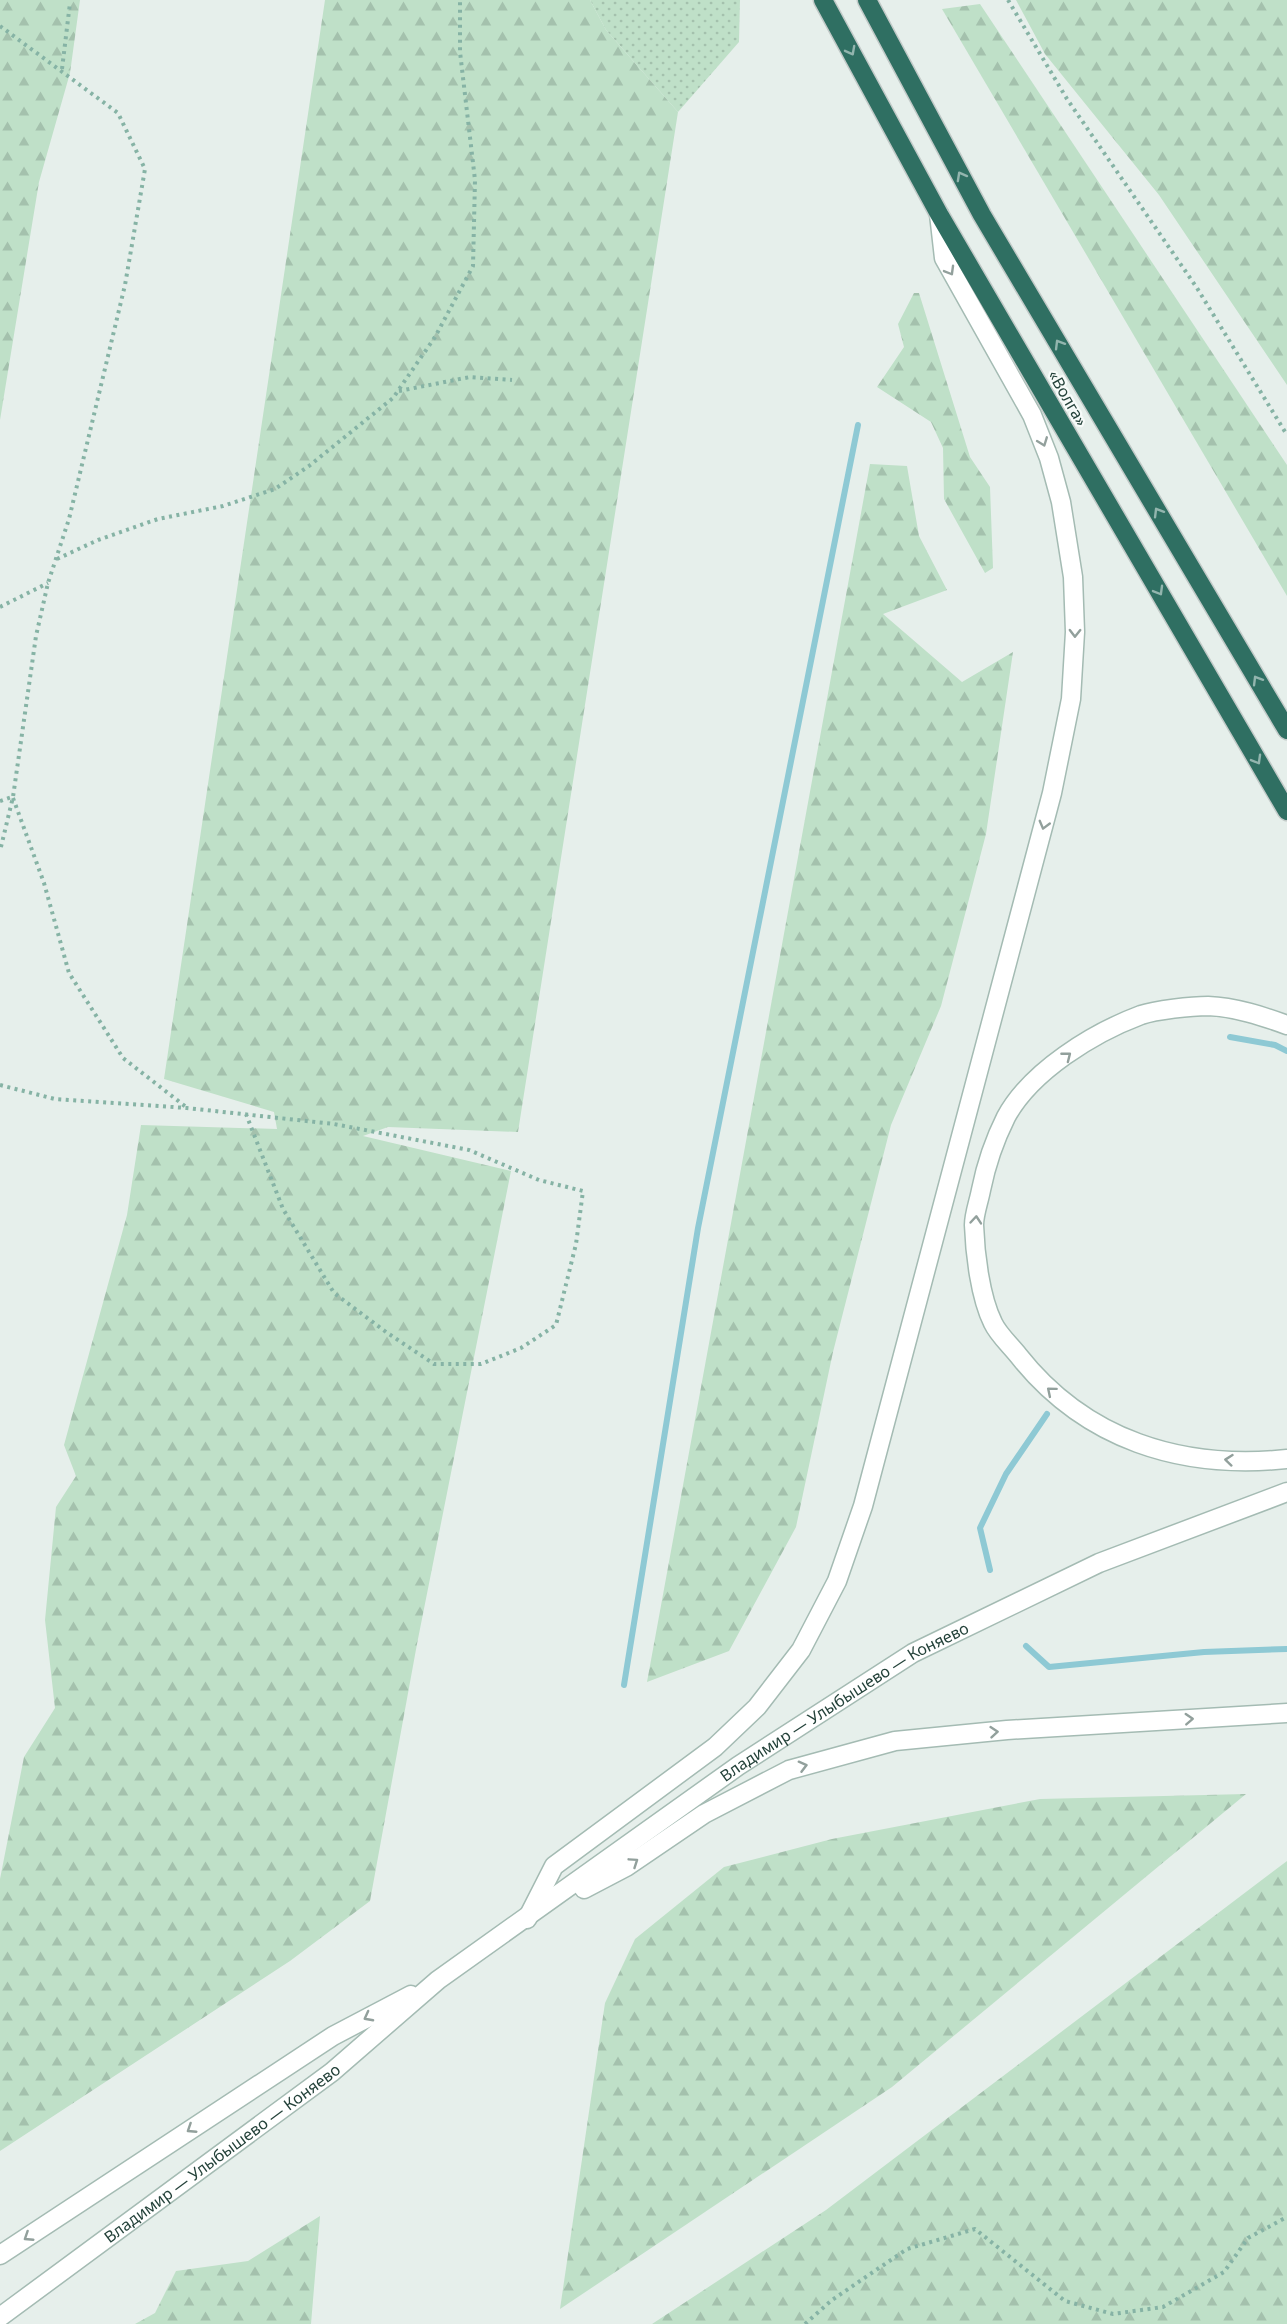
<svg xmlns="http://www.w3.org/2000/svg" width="1287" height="2324" font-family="'Noto Sans',sans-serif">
<defs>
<pattern id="grass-dots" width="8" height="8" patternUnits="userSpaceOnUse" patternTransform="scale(1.5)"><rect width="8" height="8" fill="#bfe0c8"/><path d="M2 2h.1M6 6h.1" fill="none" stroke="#a4c1ad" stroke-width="1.8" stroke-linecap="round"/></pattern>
<pattern id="forest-firs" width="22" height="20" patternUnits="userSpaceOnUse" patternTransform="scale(1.5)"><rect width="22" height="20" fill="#bfe0c8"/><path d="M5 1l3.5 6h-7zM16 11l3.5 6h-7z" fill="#a4c1ad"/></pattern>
</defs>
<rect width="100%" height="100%" fill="#e6efeb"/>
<path fill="url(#grass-dots)" d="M590,0H740L739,42L678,112L606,30Z"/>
<g fill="url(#forest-firs)">
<path d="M0,0H80L70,73L39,182L0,420Z"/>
<path d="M325,0H590L606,30L678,112L518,1132L388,1127L363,1136L511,1171L417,1644L370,1901L290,1961L0,2151V1879L24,1757L55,1708L45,1620L56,1507L76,1476L64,1445L127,1215L141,1125L277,1129L274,1112L164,1079Z"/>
<path d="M1016,0H1287V385L1159,195L1045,54Z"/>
<path d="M980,4L1287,465V596L942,9Z"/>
<path d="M914,293H919L970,457L990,487L993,568L985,573L944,499L943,448L931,422L877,387L904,347L898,324Z"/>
<path d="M870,464L907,466L919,536L947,590L883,614L962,682L1013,652L986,834L941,1006L891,1125L833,1352L796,1527L729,1651L647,1682Z"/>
<path d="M1246,1794L892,2087L560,2309L605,2003L635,1939L724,1867L832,1839L1040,1799Z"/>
<path d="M1287,1861V2324H652L826,2210Z"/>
<path d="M320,2216L311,2324H135L155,2313L176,2271L248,2261Z"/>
</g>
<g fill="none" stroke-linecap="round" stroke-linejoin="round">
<g stroke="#8ec9d4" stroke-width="6">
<path d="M1230,1037L1275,1045L1287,1051"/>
<path d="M990,1570L980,1528L1006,1474L1047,1414"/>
<path d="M1026,1646L1049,1667L1204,1652L1287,1649"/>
<path d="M624,1685L698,1228L858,425"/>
</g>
<g stroke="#a4bbb3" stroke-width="21">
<g id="secondary">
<path d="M1287,1025C1262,1016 1235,1007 1208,1006C1191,1006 1156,1010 1141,1015C1093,1033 1031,1071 1006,1117C995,1139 986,1165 981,1190C979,1201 974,1214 974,1225C975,1253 980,1297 993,1323C998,1334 1010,1345 1018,1355C1085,1440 1181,1470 1287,1459"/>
<path d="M584,1889L626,1867L704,1814L789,1770L895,1741L1007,1730L1287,1713"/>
<path d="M527,1919L554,1866L715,1747L757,1707L801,1650L837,1581L863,1506L1052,793L1071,699L1075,632L1073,577L1061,502L1049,458L1032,415L944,258L939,214"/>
<path d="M0,2255L333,2036L411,1995"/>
<path id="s1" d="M0,2317L332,2072L438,1980L738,1766L913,1653L1099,1563L1287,1492"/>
</g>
</g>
<g stroke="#c2cac8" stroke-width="21">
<g id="highway">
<path d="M823,0L939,214L1287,811"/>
<path d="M867,0L982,215L1287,730"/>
</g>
</g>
<g stroke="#86b3a5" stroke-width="4" stroke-dasharray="3 4.5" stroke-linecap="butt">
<path d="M1008,0L1067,99L1197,288L1287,435"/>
<path d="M0,26L118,113L145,169L125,285L69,519L48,583L36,636L13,797L0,851"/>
<path d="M62,69L70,3"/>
<path d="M399,391L470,377L512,380"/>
<path d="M57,559L98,540L158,519L223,506L275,489L309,466L393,398L435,337L473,266L475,180L460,52V0"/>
<path d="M0,607L48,583"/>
<path d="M13,798L44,883L69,973L123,1058L186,1107"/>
<path d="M0,801L12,797"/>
<path d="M0,1085L55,1099L187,1108L334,1124L469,1150L539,1180L583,1191L576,1244L556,1325L521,1348L481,1364H434L386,1332L334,1293L283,1209L246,1114"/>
<path d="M805,2324L832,2300L907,2249L975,2229L1065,2301L1113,2314L1163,2307L1224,2272L1248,2238L1287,2217"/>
</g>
<use href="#secondary" stroke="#fff" stroke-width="18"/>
<use href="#highway" stroke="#2f6f62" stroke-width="18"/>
</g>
<defs><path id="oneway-chevron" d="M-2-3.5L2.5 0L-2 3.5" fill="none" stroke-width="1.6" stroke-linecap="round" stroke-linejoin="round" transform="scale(1.5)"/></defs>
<g stroke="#93b5ae">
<use href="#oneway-chevron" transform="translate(851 51) rotate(62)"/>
<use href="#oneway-chevron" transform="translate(961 176) rotate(-119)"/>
<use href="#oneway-chevron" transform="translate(1059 344) rotate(-121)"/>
<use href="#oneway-chevron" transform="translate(1158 512) rotate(-121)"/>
<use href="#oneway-chevron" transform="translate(1159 591) rotate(60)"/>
<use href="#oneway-chevron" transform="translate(1257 680) rotate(-121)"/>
<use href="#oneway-chevron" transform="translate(1257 760) rotate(60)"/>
</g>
<g stroke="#92a09c">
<use href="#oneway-chevron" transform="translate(950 271) rotate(60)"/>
<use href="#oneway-chevron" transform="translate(1043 442) rotate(69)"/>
<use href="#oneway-chevron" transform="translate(1075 633) rotate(91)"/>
<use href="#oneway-chevron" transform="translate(1044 825) rotate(105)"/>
<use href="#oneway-chevron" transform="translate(1067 1056) rotate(-38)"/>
<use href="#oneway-chevron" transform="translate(976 1220) rotate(-85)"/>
<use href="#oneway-chevron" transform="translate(1051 1391) rotate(-140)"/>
<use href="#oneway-chevron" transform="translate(1229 1460) rotate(-174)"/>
<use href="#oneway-chevron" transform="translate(1189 1719) rotate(-3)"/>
<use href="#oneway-chevron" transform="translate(994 1732) rotate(-5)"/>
<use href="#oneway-chevron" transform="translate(803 1766) rotate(-15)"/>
<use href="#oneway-chevron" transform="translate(634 1862) rotate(-34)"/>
<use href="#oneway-chevron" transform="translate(368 2017) rotate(152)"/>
<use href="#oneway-chevron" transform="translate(191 2129) rotate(147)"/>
<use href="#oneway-chevron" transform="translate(28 2237) rotate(147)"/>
</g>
<g text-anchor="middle" stroke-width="4.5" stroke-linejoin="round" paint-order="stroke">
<g font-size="16" fill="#24423a" stroke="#f7fbf9">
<text transform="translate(1068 398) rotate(60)" y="6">«Волга»</text>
<text dy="6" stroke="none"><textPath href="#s1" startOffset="1046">Владимир — Улыбышево — Коняево</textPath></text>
<text dy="6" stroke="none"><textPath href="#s1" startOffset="276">Владимир — Улыбышево — Коняево</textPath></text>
</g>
</g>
</svg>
